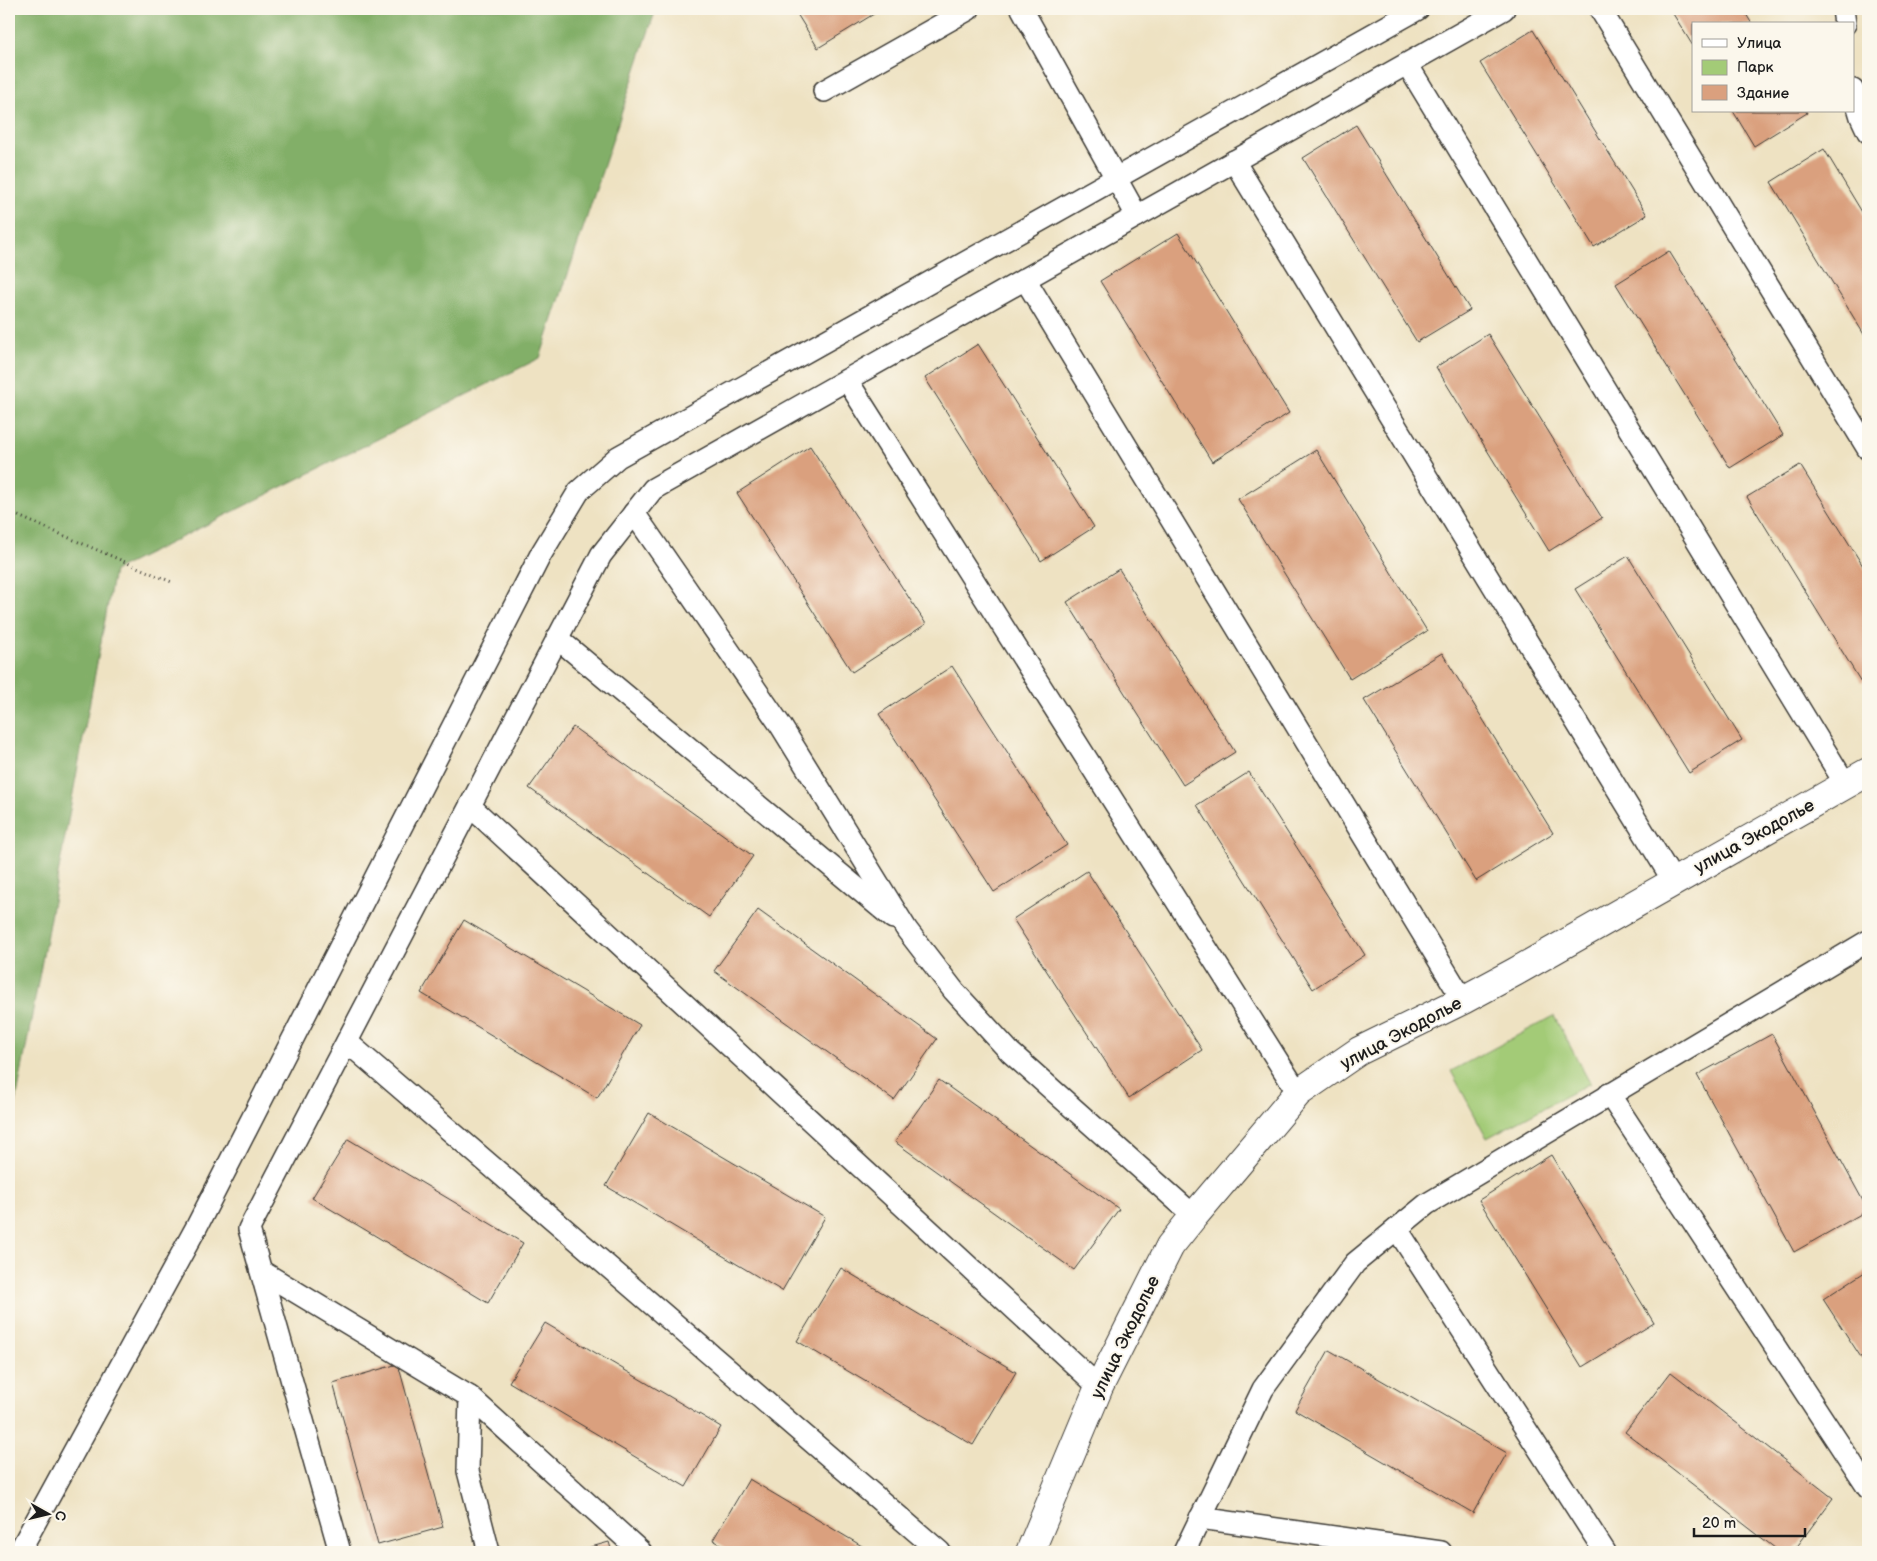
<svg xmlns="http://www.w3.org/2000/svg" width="1877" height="1561" font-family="'Balsamiq Sans',sans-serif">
<rect width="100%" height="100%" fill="#fbf7ec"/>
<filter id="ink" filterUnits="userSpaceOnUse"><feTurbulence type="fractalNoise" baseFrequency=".02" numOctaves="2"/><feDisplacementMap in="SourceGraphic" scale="10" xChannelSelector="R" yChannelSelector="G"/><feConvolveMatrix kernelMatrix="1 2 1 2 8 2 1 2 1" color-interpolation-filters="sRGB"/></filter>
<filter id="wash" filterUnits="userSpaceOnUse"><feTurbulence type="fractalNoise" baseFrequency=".0096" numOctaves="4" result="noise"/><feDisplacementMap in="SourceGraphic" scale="20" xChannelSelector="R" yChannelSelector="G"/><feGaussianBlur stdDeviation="1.12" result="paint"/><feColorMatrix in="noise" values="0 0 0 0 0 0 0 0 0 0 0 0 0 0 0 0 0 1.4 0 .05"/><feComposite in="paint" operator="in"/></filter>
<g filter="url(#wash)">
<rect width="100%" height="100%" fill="#eee2c2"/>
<path fill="#a3cb77" stroke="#60744a" d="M1554,1016L1590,1083L1487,1138L1451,1071Z"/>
<path fill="#82af68" stroke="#4f6642" d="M9,9H656L540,358L114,571L9,1140Z"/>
<g id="blocks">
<g fill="#daa07e">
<path d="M794,9H882L818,48Z"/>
<path d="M1670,9H1743L1752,24H1693V46Z"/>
<path d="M1533,30L1647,215L1594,247L1480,63Z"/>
<path d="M1733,111H1806L1807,113L1754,146Z"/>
<path d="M1356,125L1470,310L1417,342L1303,158Z"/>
<path d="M1824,149L1868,222V341L1771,182Z"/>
<path d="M1178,233L1289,413L1212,462L1100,281Z"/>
<path d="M1669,251L1783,435L1730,468L1616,284Z"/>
<path d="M1488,334L1602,518L1549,551L1436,367Z"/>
<path d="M978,344L1094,527L1041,561L925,378Z"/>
<path d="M810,446L926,624L852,672L737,493Z"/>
<path d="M1316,450L1427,631L1350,679L1238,499Z"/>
<path d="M1800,465L1868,574V678L1861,682L1747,497Z"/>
<path d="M1628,556L1742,740L1689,773L1575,589Z"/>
<path d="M1119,569L1235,752L1183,785L1067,602Z"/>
<path d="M1442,653L1553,833L1476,881L1364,700Z"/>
<path d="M952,666L1067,845L994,892L879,714Z"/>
<path d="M573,727L753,856L709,917L529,788Z"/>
<path d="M1249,772L1365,955L1313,989L1197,805Z"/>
<path d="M1087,871L1202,1050L1129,1098L1013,919Z"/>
<path d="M758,910L937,1039L894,1100L714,971Z"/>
<path d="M464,920L640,1025L597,1098L421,993Z"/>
<path d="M1772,1034L1868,1210L1794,1252L1697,1075Z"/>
<path d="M939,1080L1119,1209L1074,1270L895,1142Z"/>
<path d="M649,1113L825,1217L782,1291L606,1186Z"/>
<path d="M348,1139L523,1243L488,1303L312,1198Z"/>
<path d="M1551,1155L1654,1323L1582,1367L1479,1200Z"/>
<path d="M841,1268L1016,1372L973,1445L797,1341Z"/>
<path d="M1868,1270V1368L1823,1299Z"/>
<path d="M545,1323L721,1427L686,1487L509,1382Z"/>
<path d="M1329,1350L1507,1453L1473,1513L1295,1410Z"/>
<path d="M398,1364L443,1527L378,1545L333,1383Z"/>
<path d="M1671,1372L1833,1498L1793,1552H1780L1625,1432Z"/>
<path d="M749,1479L872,1552H734L713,1540Z"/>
<path d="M609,1542L612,1552H573Z"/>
</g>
</g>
</g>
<g filter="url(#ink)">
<use href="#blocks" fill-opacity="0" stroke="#3c3a35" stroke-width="1"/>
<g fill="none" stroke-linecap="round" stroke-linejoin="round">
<g stroke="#3c3a35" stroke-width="24">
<g id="lane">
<path d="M1022,9L1137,216"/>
<path d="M1600,9L1868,449"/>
<path d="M1843,9L1845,24"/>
<path d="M1407,64L1846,785"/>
<path d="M1853,90L1861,117L1868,132"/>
<path d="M824,91L969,9"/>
<path d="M1234,161L1674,882"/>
<path d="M1025,279L1463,1000"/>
<path d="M847,380L1298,1093"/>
<path d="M634,513L781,726L907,930L954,991L1010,1052L1194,1216"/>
<path d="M557,638L893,918"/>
<path d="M470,806L1099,1387"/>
<path d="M347,1042L940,1552"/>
<path d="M1609,1094L1868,1488"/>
<path d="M1397,1229L1605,1552"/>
<path d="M261,1271L470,1397L641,1552"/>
<path d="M470,1397L468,1471L489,1552"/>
<path d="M1200,1518L1441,1552"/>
<path d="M19,1552L197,1226L541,554L579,491L618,457L1418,9"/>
<path d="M340,1552L249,1229L601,555L653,489L1504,9"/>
<path d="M1184,1552L1263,1389L1355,1263L1427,1204L1868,941"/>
</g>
</g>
<g stroke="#3c3a35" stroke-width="30">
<path id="street" d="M1030,1552L1099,1387L1170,1246L1194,1216L1298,1093L1359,1051L1463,1000L1515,972L1868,772"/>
</g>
<path stroke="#3c3a35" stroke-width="3" stroke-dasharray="1 4" stroke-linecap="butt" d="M9,512L174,583"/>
<use href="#lane" stroke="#fff" stroke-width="21"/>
<use href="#street" stroke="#fff" stroke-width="28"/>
</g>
</g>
<g text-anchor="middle" stroke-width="4" stroke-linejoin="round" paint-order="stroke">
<g font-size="18" fill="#1c1c1c" stroke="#fbf7ec">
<text transform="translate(1754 836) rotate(-29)" y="6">улица Экодолье</text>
<text transform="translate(1401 1033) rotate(-28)" y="6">улица Экодолье</text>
<text transform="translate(1125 1337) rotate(-64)" y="6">улица Экодолье</text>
</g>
</g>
<rect width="1877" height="1561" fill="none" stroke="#fbf7ec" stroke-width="30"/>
<rect x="1692" y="22" width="162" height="90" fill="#fbf7ec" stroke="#a29f99"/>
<rect x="1702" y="39" width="25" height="8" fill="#ffffff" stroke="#a29f99"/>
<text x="1737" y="48" font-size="15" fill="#1c1c1c">Улица</text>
<rect x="1702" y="60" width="25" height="15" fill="#a3cb77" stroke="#a29f99"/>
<text x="1737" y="72" font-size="15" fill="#1c1c1c">Парк</text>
<rect x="1702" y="85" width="25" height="15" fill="#daa07e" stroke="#a29f99"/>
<text x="1737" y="98" font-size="15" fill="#1c1c1c">Здание</text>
<g transform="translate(48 1514) rotate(98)" stroke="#fbf7ec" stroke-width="4" paint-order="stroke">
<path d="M0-4L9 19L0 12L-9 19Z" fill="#1c1c1c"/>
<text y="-8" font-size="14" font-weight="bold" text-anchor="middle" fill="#1c1c1c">С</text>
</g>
<path d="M1694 1528v8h111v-8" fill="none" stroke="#1c1c1c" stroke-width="2.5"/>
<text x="1702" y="1528" font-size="15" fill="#1c1c1c" stroke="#fbf7ec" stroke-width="4" paint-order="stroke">20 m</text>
</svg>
